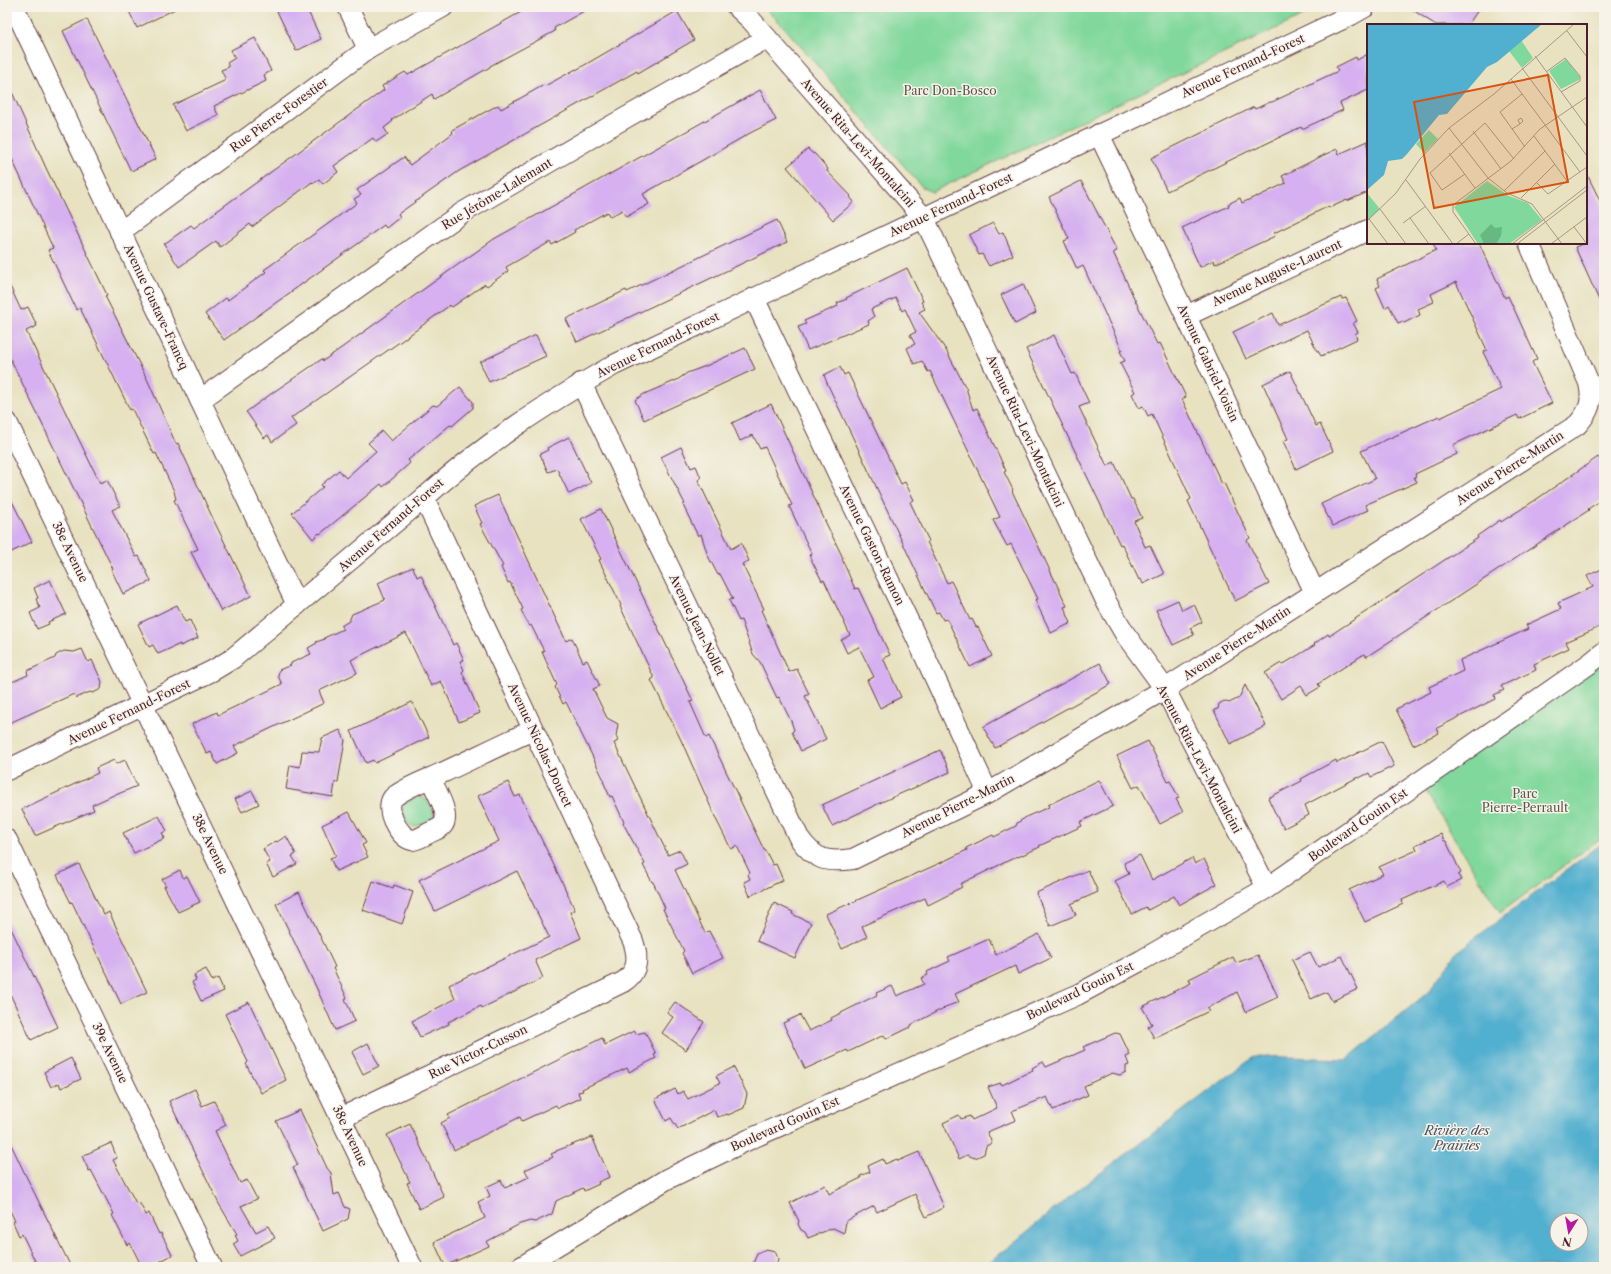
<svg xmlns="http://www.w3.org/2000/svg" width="1611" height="1274" font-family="'Libre Caslon Text',serif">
<rect width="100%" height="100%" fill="#f7f3e8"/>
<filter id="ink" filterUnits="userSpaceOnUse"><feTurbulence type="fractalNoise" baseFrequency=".025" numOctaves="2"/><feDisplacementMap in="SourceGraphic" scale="8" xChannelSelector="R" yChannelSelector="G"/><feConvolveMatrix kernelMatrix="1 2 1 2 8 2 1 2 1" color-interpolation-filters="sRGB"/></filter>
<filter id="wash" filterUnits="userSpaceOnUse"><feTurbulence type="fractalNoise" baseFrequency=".012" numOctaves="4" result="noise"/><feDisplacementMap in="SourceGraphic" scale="16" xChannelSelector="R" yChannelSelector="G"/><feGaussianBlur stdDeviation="0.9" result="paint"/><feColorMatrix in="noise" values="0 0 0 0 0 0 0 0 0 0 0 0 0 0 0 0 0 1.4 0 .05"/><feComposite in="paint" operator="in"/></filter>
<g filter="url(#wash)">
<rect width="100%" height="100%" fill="#e8e2c1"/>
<g fill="#81d89c" stroke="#667c64">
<path d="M764,7H1322L932,192L923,188L784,27Z"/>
<path d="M1604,652V836L1500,913L1420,782Z"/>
<path d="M417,797C427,796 432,807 434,816L429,821L414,827L408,823L402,809L405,803Z"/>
</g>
<path fill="#51afcf" stroke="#4e677d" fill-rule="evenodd" d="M1604,842V1267H984L1074,1193L1255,1056L1347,1059L1427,993L1459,950ZM1557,1220H1581V1244H1557Z"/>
<g id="blocks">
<g fill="#d6b0f0">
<path d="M127,7H179L137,28Z"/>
<path d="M275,7H306L321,39L296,51Z"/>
<path d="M530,7H591L554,28L555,31L490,66V67L434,99L432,94L392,120L393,121L384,128L388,134L376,142L373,138L334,166L338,172L323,184L319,179L313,183L312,182L252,227L250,224L220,247L216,241L179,267L164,244L191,225L194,228L224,206L384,90L382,86L405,72L408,75Z"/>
<path d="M1408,7H1480L1468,25H1436Z"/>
<path d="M677,11L694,40L638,73L637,71L459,171L398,214L400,217L386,228L384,225L224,340L205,314L226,298L228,300L266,272L264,270L357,203L354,199L361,195L357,190L404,157L410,165L453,133L452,130L498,105L501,109L544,85L545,86L576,69V70Z"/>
<path d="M87,19L156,159L131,171L63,31Z"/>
<path d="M255,38L271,71L264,75L266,81L214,106L218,115L186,131L173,105L226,80L221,70L229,67L227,63L235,58L231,50Z"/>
<path d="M1368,54V90L1340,103L1343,110L1302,129L1301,127L1255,149V148L1167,191L1151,158L1254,107L1255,109L1270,102H1272L1338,71L1336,67L1356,57L1357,60Z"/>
<path d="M7,81L46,168L107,295L105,296L148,381L176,444L178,443L214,521L251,596L221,611L191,552L198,549L174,500L176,499L174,491L156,453L154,454L132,409L130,410L80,308L77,310L75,307L48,250L53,248L7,148Z"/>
<path d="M760,90L776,120L752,132L643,194L649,204L626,217L622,210L610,217L607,212L574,230L575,232L552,245L550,242L506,267L508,271L487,286L485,284L452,307L450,305L404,339L291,418L296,425L272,442L268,435L264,438L248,414L246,412L275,391L322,359L323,361L494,239Z"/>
<path d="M1368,141V192L1347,201V200L1329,208V206L1274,233L1275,236L1215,264L1214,260L1200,267L1182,228L1229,206L1228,204L1240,198L1242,203L1257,196V197L1286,183L1282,176L1324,155L1337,149L1339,154Z"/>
<path d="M808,149L812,153L815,154L828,169L827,171L851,196L850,197L854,202L833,220L787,167Z"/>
<path d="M1586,172L1604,209V311L1575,247L1586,243Z"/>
<path d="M1081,181L1117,251L1113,252L1135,300L1157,344L1160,343L1186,397L1182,399L1222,484L1224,483L1250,538L1247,540L1269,584L1235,601L1188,501L1191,499L1152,414L1148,416L1143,406L1139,408L1132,394L1135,392L1120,363L1125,361L1120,351L1122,350L1100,303L1083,266L1077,269L1064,241L1069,239L1049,197Z"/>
<path d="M777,220L787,242L577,342L566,319L626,290L627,292Z"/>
<path d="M993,223L999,234L1003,232L1013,255L989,266L982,254L979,255L969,235Z"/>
<path d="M1433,243H1479L1505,298L1508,296L1525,333L1537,359L1532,362L1552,403L1519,419L1517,415L1453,445L1457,454L1415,474L1416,476L1414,477L1417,482L1365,505L1368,510L1333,526L1321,504L1375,479L1361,451L1439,416L1440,418L1501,389L1483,352L1487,350L1456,282L1431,294L1434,302L1418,309L1420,315L1404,323L1403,321L1398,323L1389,305L1385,308L1376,288L1380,286L1377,279L1436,250Z"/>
<path d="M907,268L923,301L921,302L925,309L919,312L946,350L966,388L973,410L977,408L1006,471L1004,472L1013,490L1012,491L1067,606L1064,607L1071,623L1051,633L1035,600L1038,599L1011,544L1007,546L993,520L1000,517L930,371L928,372L922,361L914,364L907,348L915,344L910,335L916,332L905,309L902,311L896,298L871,309L874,317L868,321L869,324L808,350L798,327L806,324L804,321L838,306L837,303L847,299L846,298Z"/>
<path d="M7,280L21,310L28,307L37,326L26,331L100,483L107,480L120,506L112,510L136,557L139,556L151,581L123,594L111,569H113L7,352Z"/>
<path d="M1023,284L1036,313L1015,324L1001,295Z"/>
<path d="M1341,297L1342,299L1346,298L1357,321L1353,323L1358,332L1355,334L1357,339L1321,356L1318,351H1317L1307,330L1246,359L1233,332L1273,313L1278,325Z"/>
<path d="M536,335L546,356L489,382L480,362Z"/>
<path d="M1054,335L1072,374L1075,373L1089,403L1079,407L1107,466L1114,462L1131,499H1133L1142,518L1134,521L1145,547L1150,545L1164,574L1143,584L1141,579L1139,580L1122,544L1120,545L1026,349Z"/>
<path d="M745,348L755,369L644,420L635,400L644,394L677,380L687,373L706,366Z"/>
<path d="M840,367L844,375L848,373L901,484L905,482L914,500L910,502L929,541L927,542L947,583L951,581L970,620L972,619L976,627H978L992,656L970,667L947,619L943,620L939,612L936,613L827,383L824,375Z"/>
<path d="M1290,371L1316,426L1320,424L1333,451L1296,469L1283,441L1288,439L1263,384Z"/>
<path d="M460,387L473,402V408L452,426L450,425L408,460L410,463L383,487L381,484L320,534L319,533L313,539L292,513L323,487L321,485L339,470L346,478L376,451L368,443L382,431L391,441L433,405L437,406Z"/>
<path d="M771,404L826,523L843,558L842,559L855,589L858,588L890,655L883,658L901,697L880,708L867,680L874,677L859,647L847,653L841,640L850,635L824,580L822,581L809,555L812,554L789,506L792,505L765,447L760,449L753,435L740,441L732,423Z"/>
<path d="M569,437L591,483L569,494L557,469L548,472L540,454L548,450L547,448Z"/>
<path d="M681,447L691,468L696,466L701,478L698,480L731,549L741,543L749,561L742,564L764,609L761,610L789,672L797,669L809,694L805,696L826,739L801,751L792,732L794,730L791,721L779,697L777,698L760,662L753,654L741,620L739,621L729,600L733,599L720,574L718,575L708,556L701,534L698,536L683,505L685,504L661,457Z"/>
<path d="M1598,457L1604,465V498L1588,509L1589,510L1366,657L1364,654L1318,684L1320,687L1307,695L1301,686L1281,699L1265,673L1281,663L1282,665L1315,645L1314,644L1328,634L1329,636L1478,538L1477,536L1500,520L1501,522L1534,501Z"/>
<path d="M7,491L32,542L7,554Z"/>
<path d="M498,495L566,641L572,638L583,662L587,660L600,686L593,689L607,718L618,724L616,736L618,741L614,743L668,855L680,850L687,864L675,870L705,933L709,931L723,958L692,973L682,953L684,951L663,909L665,908L653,882H652L643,865L645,864L623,823L624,822L612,796L610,797L603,781L604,780L566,702L563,704L555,687L557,685L542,652L544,651L531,625L529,626L521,610L523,609L510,582L508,583L501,567L503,566L480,524L482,523L474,506Z"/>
<path d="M601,509L693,701L690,702L706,738L709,736L764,850H765L773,865L776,864L783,880L750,896L744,882L750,879L748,875L750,873L737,846L731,849L717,821L681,740L651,680L654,678L620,606L621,605L599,560L601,559L581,519Z"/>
<path d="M413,567L417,577L421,575L453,645L456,643L464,660L460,661L464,670L462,672L480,713L459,722L441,681L431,686L406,633L351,660L357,673L319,691L324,703L234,746L238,753L217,764L211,752L207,754L192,724L217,712L218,715L282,684L278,676L279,670L291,665V663L311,654L308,648L317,643L316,642L325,639L324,638L343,629L341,626L349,621L352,614L385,600L378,583Z"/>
<path d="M1604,568V625L1566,642L1569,648L1534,664L1536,670L1501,686L1504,690L1494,695L1495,699L1437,728L1439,733L1413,745L1396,709L1431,692L1429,687L1463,671L1460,660L1528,629L1526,625L1561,609L1558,603L1593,587L1587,576Z"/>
<path d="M50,580L66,614L48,622L49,624L37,629L30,613L40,608L36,599L38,598L34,588Z"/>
<path d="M1178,600L1182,610L1194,604L1202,622L1190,628L1194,635L1173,645L1156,610Z"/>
<path d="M177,605L185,622L190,620L198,638L180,646V644L158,654L153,645L149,647L138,624Z"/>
<path d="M82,649L88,662L92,660L102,682L101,689L93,693L90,692L76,698L74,694L7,724V684L28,675L27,671L55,658L56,655L64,651L74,652Z"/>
<path d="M1100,663L1111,684L995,748L983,727Z"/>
<path d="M1245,685L1266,726L1230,744L1214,710L1218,709L1219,704L1224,701L1229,703L1239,698Z"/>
<path d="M412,702L429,737L375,763L373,760L366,763L351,731Z"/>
<path d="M340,730L345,740L338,782H335L333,797L286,789L290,765L300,767L302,751L319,752L322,738Z"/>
<path d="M1148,741L1168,782L1170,781L1179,798L1176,799L1183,812L1160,824L1139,785L1133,788L1117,756Z"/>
<path d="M1382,741L1394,766L1371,777L1369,773L1359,778L1358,777L1305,805L1309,815L1284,828L1282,824L1281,825L1268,798L1302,781L1301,779L1336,760L1337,763Z"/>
<path d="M940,750L950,772L886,800L832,826L822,805Z"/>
<path d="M114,760L116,764L125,760L137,786L118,794V793L92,805L94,810L35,836L22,809L98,773L96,768Z"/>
<path d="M1099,780L1113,806L1080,822L1082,826L1039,846L1040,847L1018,857V856L960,884L962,887L952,892V893L928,905L925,898L862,926L867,937L842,949L826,914L938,864L967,850L966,848L993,835L994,837L1016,826L1017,823L1028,816L1049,807L1048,805Z"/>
<path d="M508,782L515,797L520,795L562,882L575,910L570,912L581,938L535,960L543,978L482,1008L481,1006L448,1022L449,1024L420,1037L412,1021L455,999L449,985L549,937L517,871L435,911L419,880L499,841L478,796Z"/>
<path d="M252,791L259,804L242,812L235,799Z"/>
<path d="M349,812L366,843L362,845L368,857L336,871L330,858L336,856L322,825Z"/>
<path d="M159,816L167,831L162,833L165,838L134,853L123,833Z"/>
<path d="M1441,834L1444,841H1446L1461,873L1458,875L1461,880L1447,887L1444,881L1402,900L1403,904L1365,922L1349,890L1383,874L1379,867L1417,850L1415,845Z"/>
<path d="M286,836L296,854L292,856L297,864L273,877L266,864L270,862L263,849L276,841L277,842Z"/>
<path d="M1140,855L1152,880L1192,858L1195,864L1204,859L1217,884L1179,905L1174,896L1148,910L1146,907L1132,914L1115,881L1129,874L1124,863Z"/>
<path d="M79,864L104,915L109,912L147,992L121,1004L72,902L71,903L57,875Z"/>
<path d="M180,870L183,878L187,876L200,902L178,912L164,886H166L162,879Z"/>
<path d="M1088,870L1098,892L1071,904L1076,915L1050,926L1036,893Z"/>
<path d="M373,881L393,888L394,885L413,892L402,924L363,910Z"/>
<path d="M299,892L335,967L333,968L347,998L345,999L355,1021L335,1030L317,989L276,904Z"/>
<path d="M774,903L793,912L792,914L811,923L795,958L757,941Z"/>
<path d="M7,920L58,1027L31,1040L7,987Z"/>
<path d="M1039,934L1051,958L1018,974L1015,966L955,994L959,1002L945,1007L941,1011H938L911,1025V1027L886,1039L884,1035L848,1052L847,1050L805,1069L783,1023L800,1015L809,1031L832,1020L831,1018L877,995L876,993L892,986L897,996L924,984L921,978L928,975L927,972L950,961L948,957L989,939L996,955Z"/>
<path d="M1310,952L1318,967L1342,956L1358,989L1332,1001L1327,992L1311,999L1292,960Z"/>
<path d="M1258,955L1278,997L1246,1012L1237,992L1207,1008L1209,1011L1154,1038L1148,1027L1152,1024L1142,1007L1191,983L1189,979L1233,957L1236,963Z"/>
<path d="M206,969L212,981L218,978L224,991L201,1001L192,982L196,980L194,975Z"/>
<path d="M249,1002L286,1080L261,1093L246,1064L248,1062L225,1014Z"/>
<path d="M675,1002L704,1022L686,1050L662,1033L673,1017L667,1013Z"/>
<path d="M634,1031L636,1034L645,1032L656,1054L654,1055L656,1058L629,1072L627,1068L582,1089L583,1091L578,1092L580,1098L558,1108L556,1105L522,1121L520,1117L454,1150L441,1123L450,1118L448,1115L602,1038L605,1045Z"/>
<path d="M1115,1033L1120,1034L1130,1055L1126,1057L1129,1065L1126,1066V1072L1120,1075L1112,1073L1084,1086L1088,1095L1053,1110L1047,1097L1012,1111L1016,1120L987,1132L992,1143L986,1146L984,1154L975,1158L967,1155L959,1159L943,1123L959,1115L961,1119L970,1116L972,1120L997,1108L988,1087L1001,1083L1002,1085L1033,1070L1032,1068L1043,1062L1046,1067L1085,1050L1083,1047Z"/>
<path d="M368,1043L379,1066L363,1074L352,1052Z"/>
<path d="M71,1058L81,1079L61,1088L59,1083L51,1087L44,1072Z"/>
<path d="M734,1067L747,1094L744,1108L728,1115V1114L717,1117L714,1110L678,1129L671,1118L666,1121L655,1099L675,1089L678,1094L683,1091L688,1099L720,1083L716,1076Z"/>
<path d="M195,1089L202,1106L214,1101L226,1125L215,1131L240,1183L247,1180L257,1199L241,1206L256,1232L268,1226L275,1238L240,1256L233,1244L238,1241L235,1235L237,1234L219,1204L169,1101Z"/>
<path d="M300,1110L327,1168L331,1173L334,1195L339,1193L345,1207L350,1209L348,1219L323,1231L293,1167L298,1165L276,1121Z"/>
<path d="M410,1124L444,1197L419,1209L407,1183L410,1182L387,1135Z"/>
<path d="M7,1136L25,1174L71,1267H38L22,1234L19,1236L13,1222L15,1221L7,1204Z"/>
<path d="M592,1137L610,1177L598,1182L599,1184L584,1191L583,1188L556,1201L552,1214L535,1222L530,1221L520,1224L486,1242L489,1246L445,1266L434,1242L485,1218L478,1202L490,1196L486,1187L501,1180L505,1188L529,1177L525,1170L553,1157L551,1154L556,1152V1151Z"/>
<path d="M111,1143L117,1158L113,1160L136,1203L139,1202L146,1215L149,1213L159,1234L161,1233L172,1255L150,1267H142L130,1243L127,1245L112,1215L114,1214L91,1170L89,1171L82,1156Z"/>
<path d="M919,1152L944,1207L926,1217L915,1194L877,1212L874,1206L846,1221L844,1233L833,1228L808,1238L805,1232L801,1230L798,1224L799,1221L790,1203L825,1185L829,1194L861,1178L860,1176L870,1172L868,1166L883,1159L885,1164L897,1159L898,1161Z"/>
<path d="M766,1249L775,1251L778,1259L776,1267H752L757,1253Z"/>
</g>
</g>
</g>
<g filter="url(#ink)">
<use href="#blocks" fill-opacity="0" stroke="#623c42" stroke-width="1"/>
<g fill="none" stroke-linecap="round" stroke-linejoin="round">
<g stroke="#623c42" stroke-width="22">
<g id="minor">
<path d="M348,7L368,49"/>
<path d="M737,7L751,20L767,38L924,218L1107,603L1125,634L1165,689L1267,888"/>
<path d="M15,9L297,605"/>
<path d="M1099,134L1186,316L1315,593"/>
<path d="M120,232L368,49L443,7"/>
<path d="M754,298L916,637L988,793"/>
<path d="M1186,316L1368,230"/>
<path d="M581,383L799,838C815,860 826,863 853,859L988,793L1165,689L1577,425C1590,411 1593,401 1589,383L1529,243"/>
<path d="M200,400L462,213L611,126L767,38"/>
<path d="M7,422L412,1267"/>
<path d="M7,770L212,671L232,659L424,498C481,446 546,404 614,365L1351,15L1365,7"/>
<path d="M430,778C435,789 452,816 442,826C439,829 435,830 431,832C425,835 418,840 412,840C398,838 382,805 395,796C409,786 426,780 442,773C472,759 502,744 533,730"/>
<path d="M7,840L212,1267"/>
<path d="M341,1118L623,982C638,972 639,958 633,941L424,498"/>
<path d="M521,1267L667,1179L750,1139L1077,995L1142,960L1267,888L1589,664L1604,652"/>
</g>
</g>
<use href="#minor" stroke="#fff" stroke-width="20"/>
</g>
</g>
<g text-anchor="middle" stroke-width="3" stroke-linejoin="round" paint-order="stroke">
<g font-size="12" fill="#4a1f2b" stroke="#f7f3e8">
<text transform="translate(1243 66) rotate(-25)" y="4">Avenue Fernand-Forest</text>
<text transform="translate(279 115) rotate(-36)" y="4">Rue Pierre-Forestier</text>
<text transform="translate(858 143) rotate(49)" y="4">Avenue Rita-Levi-Montalcini</text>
<text transform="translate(497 194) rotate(-31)" y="4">Rue Jérôme-Lalemant</text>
<text transform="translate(951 205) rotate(-25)" y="4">Avenue Fernand-Forest</text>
<text transform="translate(1277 273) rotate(-25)" y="4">Avenue Auguste-Laurent</text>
<text transform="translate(156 307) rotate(65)" y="4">Avenue Gustave-Francq</text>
<text transform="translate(658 345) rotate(-26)" y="4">Avenue Fernand-Forest</text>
<text transform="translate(1208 363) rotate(65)" y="4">Avenue Gabriel-Voisin</text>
<text transform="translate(1025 431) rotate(65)" y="4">Avenue Rita-Levi-Montalcini</text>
<text transform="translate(1510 468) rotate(-33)" y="4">Avenue Pierre-Martin</text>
<text transform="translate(391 525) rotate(-41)" y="4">Avenue Fernand-Forest</text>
<text transform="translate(872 545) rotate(64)" y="4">Avenue Gaston-Ramon</text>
<text transform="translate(70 552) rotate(64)" y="4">38e Avenue</text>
<text transform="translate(697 625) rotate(64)" y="4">Avenue Jean-Nollet</text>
<text transform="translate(1237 643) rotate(-33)" y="4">Avenue Pierre-Martin</text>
<text transform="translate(129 712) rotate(-26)" y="4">Avenue Fernand-Forest</text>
<text transform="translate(540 745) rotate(65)" y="4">Avenue Nicolas-Doucet</text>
<text transform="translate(1199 759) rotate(62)" y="4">Avenue Rita-Levi-Montalcini</text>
<text transform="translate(958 806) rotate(-27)" y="4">Avenue Pierre-Martin</text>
<text transform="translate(1358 825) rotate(-35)" y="4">Boulevard Gouin Est</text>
<text transform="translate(210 844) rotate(64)" y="4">38e Avenue</text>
<text transform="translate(1080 991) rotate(-26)" y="4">Boulevard Gouin Est</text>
<text transform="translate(478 1052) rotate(-26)" y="4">Rue Victor-Cusson</text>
<text transform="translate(110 1053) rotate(64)" y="4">39e Avenue</text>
<text transform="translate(785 1124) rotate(-24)" y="4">Boulevard Gouin Est</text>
<text transform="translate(350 1136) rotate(65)" y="4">38e Avenue</text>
</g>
<g font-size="12" fill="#5a564d" stroke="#f7f3e8">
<text x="950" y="95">Parc Don-Bosco</text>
<text x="1525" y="798">Parc<tspan x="1525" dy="14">Pierre-Perrault</tspan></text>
</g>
<g font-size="13" font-style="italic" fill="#4c5164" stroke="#f7f3e8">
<text x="1457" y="1135">Rivière des<tspan x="1457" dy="15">Prairies</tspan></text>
</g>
</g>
<g transform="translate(1367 24)">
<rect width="220" height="220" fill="#e8e2c1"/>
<path d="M154,16L166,34L155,44L142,27ZM199,35L213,53L212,56L194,65L182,47ZM62,106L71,115L57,129L49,120ZM120,157L142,172L161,179L175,196L142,220H111L87,183ZM0,169L13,185L0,197Z" fill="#81d89c"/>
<path d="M124,200L128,204L135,203L134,212L129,220H117L113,211Z" fill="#68b884"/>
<path d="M0,0H175L130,38L120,43L80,90L72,91L40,130L35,135L21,137L17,151L0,166Z" fill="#51afcf"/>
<path fill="none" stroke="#a99485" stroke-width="1" d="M200,7L220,33M168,32L220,103M155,44L220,132M179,48L198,34L213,52V57L194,68M144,55L213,148M155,70L133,88L158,123M82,104L121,154L140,169L165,180L195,220M145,105L153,100L156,97L154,94L151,96L153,100M106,107L134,145M167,112L200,157M82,129L108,164M98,150L75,166L63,149L118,99L147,135M39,156L86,220M170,159L181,170L220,143M137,167L178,127M154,174L188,140M13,185L39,220M43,194L62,220M2,195L21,220M0,197L29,169L53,135L82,104L127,70L207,0M36,199L59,182M207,203L220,220M89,220L102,210M109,220L86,188V181L144,137L173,105L220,73M145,220L220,162M150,220L220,166M184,220L220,193"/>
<path fill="#d8530f" fill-opacity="0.15" stroke="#d8530f" stroke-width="2" d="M181,51L201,158L67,184L47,78Z"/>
<rect width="220" height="220" fill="none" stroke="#4a1f2b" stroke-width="2"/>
</g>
<rect width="1611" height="1274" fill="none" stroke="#f7f3e8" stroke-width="24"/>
<g transform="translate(1569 1232) rotate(191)"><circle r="19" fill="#f7f3e8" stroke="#b29e9c"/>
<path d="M0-3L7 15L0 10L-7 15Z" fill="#b5179e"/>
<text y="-6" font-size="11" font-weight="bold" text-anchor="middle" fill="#4a1f2b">N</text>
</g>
</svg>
